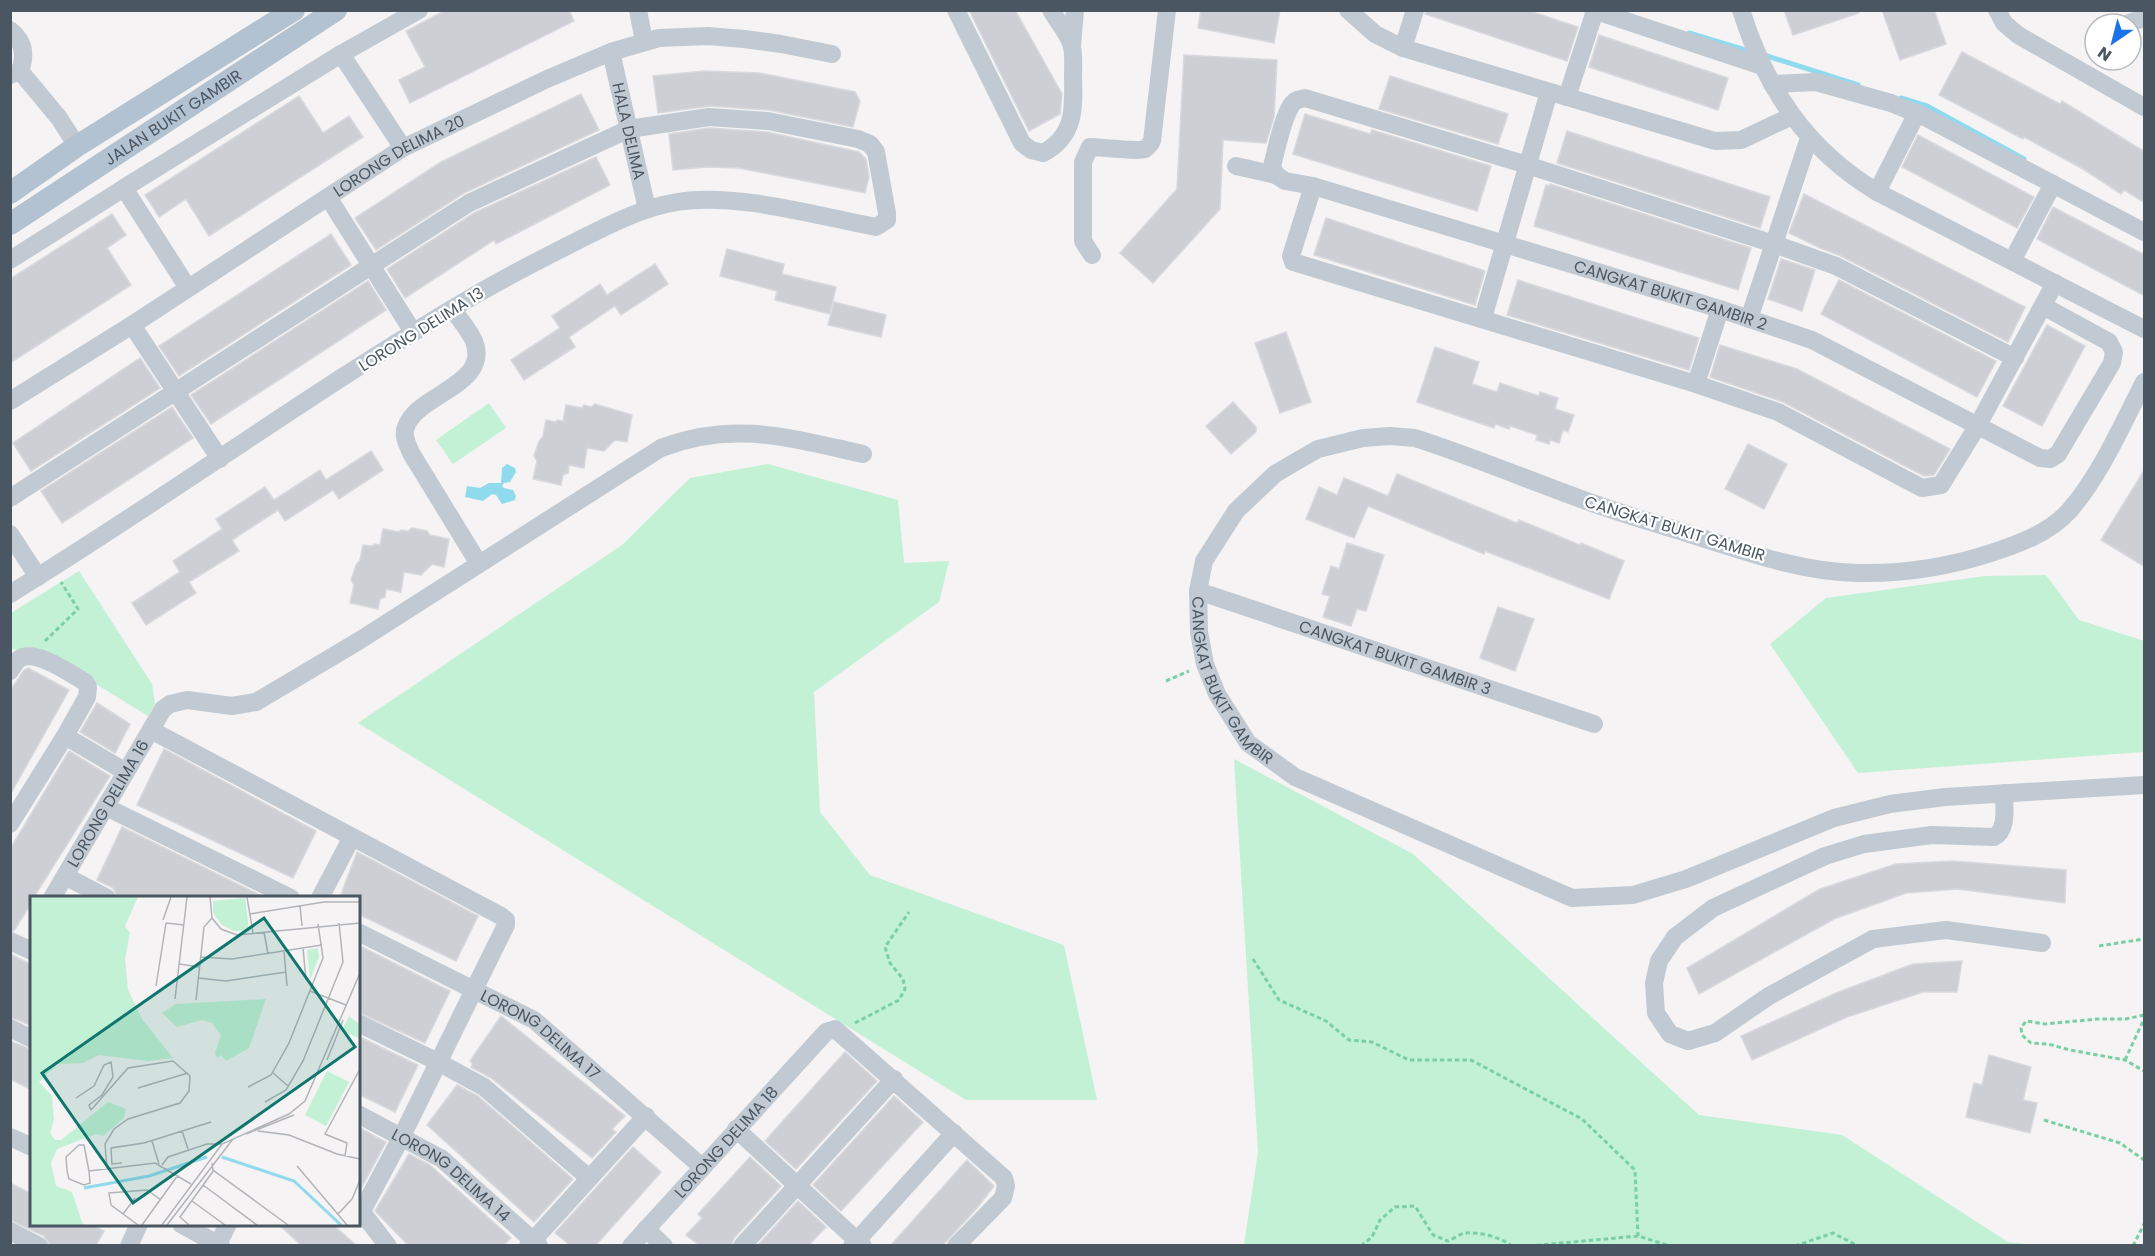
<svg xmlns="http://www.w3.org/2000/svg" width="2155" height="1256" font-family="Poppins,sans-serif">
<rect width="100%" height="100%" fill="#f5f3f3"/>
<g fill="#c3f1d5">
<path d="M489,403L506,428L453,464L436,440Z"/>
<path d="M768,464L898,500L904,563L949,561L939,602L814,692L820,812L870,875L1064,945L1097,1100H966L358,723L622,545L690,478Z"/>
<path d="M79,571L152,684L155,704L148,716L42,651L11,649V613Z"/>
<path d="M2046,575L2079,620L2144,641V752L1858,773L1770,644L1826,598L1985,576Z"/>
<path d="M1234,759L1413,854L1699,1115L1842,1135L2008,1242L2037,1245H1244L1258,1152Z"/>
</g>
<path fill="#90daee" d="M507,464L515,468L516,472L510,482L504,483L502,486L504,488L513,490L516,496L515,500L502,504L496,495L492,494L483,501L465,497L467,486L480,488L489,483H501L502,468Z"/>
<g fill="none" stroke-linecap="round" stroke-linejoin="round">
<g stroke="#90daee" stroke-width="5">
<path d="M1689,33L1752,52"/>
<path d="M1764,55L1858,85"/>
<path d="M1901,98L1927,106L2024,159"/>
</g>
</g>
<g fill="#cdcfd5" stroke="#d7d9de" stroke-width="1.5">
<path d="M446,10H569L574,21L410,103L399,80L425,67L406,31Z"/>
<path d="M969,10H1015L1062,94L1060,114L1029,131Z"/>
<path d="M1201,10H1280L1274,43L1198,28Z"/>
<path d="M1426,10H1527L1578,27L1567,61L1425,14Z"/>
<path d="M1784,10H1858L1859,13L1793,35Z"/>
<path d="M1882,10H1934L1946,44L1900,60Z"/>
<path d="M1599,35L1728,78L1718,110L1589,67Z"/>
<path d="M1962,52L2060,104L2062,101L2145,152V203L2124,190L2121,194L2083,169L2024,137L2023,139L1939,95Z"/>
<path d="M1184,55L1277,60L1274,117L1266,143L1223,140L1220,209L1153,283L1120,253L1177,189Z"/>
<path d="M704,71L759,73L855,92L860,101L853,127L769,110L710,106L658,113L653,76Z"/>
<path d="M1390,76L1508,114L1498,144L1379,109Z"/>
<path d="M581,94L599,130L464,193L376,250L355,218L441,162Z"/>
<path d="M299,96L323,133L349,116L363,137L209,236L186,199L159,217L145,195Z"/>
<path d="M1305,114L1370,134L1372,130L1491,166L1477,211L1293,154Z"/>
<path d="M709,128L767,132L859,152L866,159L869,177L865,193L739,168L707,167L673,170L669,134Z"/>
<path d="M1567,131L1770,197L1760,228L1557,163Z"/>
<path d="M1918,135L2034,197L2017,228L1902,167Z"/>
<path d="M596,157L610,185L496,244L494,240L405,298L387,269L474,213Z"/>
<path d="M1550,184L1751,248L1738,290L1534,226L1546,185L1549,186Z"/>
<path d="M1804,194L2025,307L2008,342L1841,256L1820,248L1789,233Z"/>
<path d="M2053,207L2145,255V296L2037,239Z"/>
<path d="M112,214L126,235L107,248L131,285L10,363V279Z"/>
<path d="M1326,218L1485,271L1475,305L1314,255Z"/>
<path d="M331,234L351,265L179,376L159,346Z"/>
<path d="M727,249L784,264L782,274L836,287L830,314L775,300L777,291L720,276Z"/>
<path d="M1781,259L1815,270L1802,311L1768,299Z"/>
<path d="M655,264L668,284L621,315L615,306L569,337L575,347L524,380L511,360L560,328L552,316L600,284L607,295Z"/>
<path d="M1518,280L1699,338L1689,370L1507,315Z"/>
<path d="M1839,280L1996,361L1977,397L1821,314Z"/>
<path d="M368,281L386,310L211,424L191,395Z"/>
<path d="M834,302L886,315L881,337L828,325Z"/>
<path d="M2047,325L2085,346L2042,426L2003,406Z"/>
<path d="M1286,332L1311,402L1280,413L1255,343Z"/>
<path d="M1720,345L1797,369L1950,449L1934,475L1924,476L1783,402L1710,377Z"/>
<path d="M1435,347L1479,362L1472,384L1497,392L1500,383L1539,396L1540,392L1558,398L1555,409L1574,415L1568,432L1563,430L1559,443L1550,440L1549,444L1536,440L1537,435L1510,426L1509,429L1495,424L1494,428L1417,402Z"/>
<path d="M140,358L160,388L31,471L13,443Z"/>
<path d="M1233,402L1256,427V432L1231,454L1206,426Z"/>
<path d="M595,404L632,415L627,442L615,440L604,451L587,448L584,468L569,465L568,473L563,475L561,485L533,479L537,461L534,456L539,441L543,436L546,420L556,422L557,420L563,421L566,405L582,408L584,405L591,407Z"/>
<path d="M172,407L193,438L62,523L41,491Z"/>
<path d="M1748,444L1787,464L1764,509L1725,489Z"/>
<path d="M371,451L383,470L339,499L333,490L285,521L278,510L232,540L239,551L189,582L196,593L146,625L132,603L180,572L173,561L222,529L216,519L265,487L274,500L320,470L326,480Z"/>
<path d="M2145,469V567L2101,540Z"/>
<path d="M1397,474L1517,523L1519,520L1580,545L1581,543L1624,561L1609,599L1485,551L1484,554L1368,506L1354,538L1306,519L1319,487L1337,495L1344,478L1388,496Z"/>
<path d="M412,528L427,531L430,535L449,539L444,567L432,564L421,575L404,572L401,592L386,589L385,597L380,599L378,609L350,603L354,585L351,580L356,565L360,560L363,545L373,546L374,544L380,545L383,529L399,532L401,530L408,531Z"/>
<path d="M1347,543L1384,555L1366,611L1357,609L1351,626L1323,617L1330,596L1322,594L1331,566L1339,569Z"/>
<path d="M1498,607L1534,619L1515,671L1480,658Z"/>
<path d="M28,668L69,690L10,795V691L24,670Z"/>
<path d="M97,703L130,724L115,753L80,732Z"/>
<path d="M164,749L316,831L293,878L137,805Z"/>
<path d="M69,751L110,776L34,897H32V902L14,931L10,930V849Z"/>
<path d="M122,827L264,897H118L113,888L97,880Z"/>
<path d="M357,852L478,916L456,961L358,914V897H340Z"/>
<path d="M1953,861L2066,870L2065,903L1958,889L1906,893L1834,919L1699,994L1687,968L1820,889L1896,864Z"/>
<path d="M358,945L450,991L425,1043L358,1012Z"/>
<path d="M10,954L32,965V1026L10,1017Z"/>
<path d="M1962,961L1957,992H1923L1847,1017L1752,1060L1741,1036L1836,993L1913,964Z"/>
<path d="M501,1016L625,1116L612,1129L616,1132L592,1158L491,1078L471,1067L473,1064L470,1061Z"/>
<path d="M358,1036L418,1065L395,1112L358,1094Z"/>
<path d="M10,1041L32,1050V1090L10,1079Z"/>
<path d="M845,1052L877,1081L796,1169L765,1141Z"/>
<path d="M1989,1055L2031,1067L2023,1100L2037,1103L2030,1133L1966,1117L1974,1083L1982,1085Z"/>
<path d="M457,1085L478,1096L573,1179L534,1222L427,1125Z"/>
<path d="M894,1096L923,1122L841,1211L813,1185Z"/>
<path d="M358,1127L386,1142L358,1194Z"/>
<path d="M633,1147L661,1172L596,1245H570L555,1233Z"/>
<path d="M409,1154L430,1165L511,1238L504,1245H408L375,1211Z"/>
<path d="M750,1157L781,1186L734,1238L731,1245H699L686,1235L702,1218L698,1214Z"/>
<path d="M967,1160L994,1186L977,1208L943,1245H891Z"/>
<path d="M10,1183L32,1194V1224H91L104,1231L96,1245H50L44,1236L10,1220Z"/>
<path d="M798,1201L826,1227L809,1245H758Z"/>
<path d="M278,1224H332L356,1245H301Z"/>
</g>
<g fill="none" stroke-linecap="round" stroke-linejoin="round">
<g stroke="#7ad0a6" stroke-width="3" stroke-dasharray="4.5 3" stroke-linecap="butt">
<path d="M45,641L78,609L61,582"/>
<path d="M1166,681L1189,671"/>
<path d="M2099,946L2144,939"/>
<path d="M1253,959L1279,1000L1326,1021L1349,1040L1372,1042L1409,1060H1471L1582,1119L1635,1170L1638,1236"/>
<path d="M2144,1015L2126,1019H2097L2045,1024L2026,1021L2021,1028L2022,1035L2031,1043L2048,1044L2070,1050L2125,1060L2144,1071"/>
<path d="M855,1023L899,1000L905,989L903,979L890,963L885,947L909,912"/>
<path d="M2125,1060L2144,1019"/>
<path d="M2044,1120L2120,1143L2144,1160"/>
<path d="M1361,1246L1372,1237L1380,1220L1395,1207L1415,1206L1433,1235L1448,1241C1453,1239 1460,1234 1465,1233C1481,1232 1500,1237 1512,1246"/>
<path d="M1529,1246L1638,1236L1670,1246"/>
<path d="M1795,1246L1833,1233L1858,1246"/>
<path d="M2133,1246L2144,1224"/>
</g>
<g stroke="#c1cad2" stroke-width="18">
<path d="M638,10L644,41"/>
<path d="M956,10L1022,143L1031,150L1043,153C1075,136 1074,109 1073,76C1073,67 1074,56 1072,47C1070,35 1057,21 1051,10"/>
<path d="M1348,10L1375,34L1403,48L1715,141L1741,140L1792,116"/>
<path d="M1593,10L1762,66"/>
<path d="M1741,10C1766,89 1806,149 1877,192L2144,329"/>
<path d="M1997,10L2004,23L2018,35L2144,107"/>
<path d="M2126,24L2144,18"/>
<path d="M10,30C24,41 26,55 20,71L10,75"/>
<path d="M1072,46L1075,10"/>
<path d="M1403,48L1415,10"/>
<path id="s1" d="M611,52L647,209"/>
<path d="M341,54L419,10"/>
<path d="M20,71L59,118L77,146"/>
<path d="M1772,84L1816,82L1891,103L1925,117L2144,232"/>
<path d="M1567,97L1595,11"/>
<path id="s2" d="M1236,166L1276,175L1285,181L1313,186L1720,309L1812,340L2040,458L2050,459L2058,454L2112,363L2114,352L2109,342L2043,306"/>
<path d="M1276,175L1272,166C1277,148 1282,119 1292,104C1295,100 1300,99 1305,98L1527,165L1774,244L1836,266L2015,358"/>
<path d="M1313,186L1291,256L1293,262L1696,384L1778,412L1922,488L1941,485L1978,425L2055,283"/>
<path d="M124,188L341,54L403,148"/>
<path d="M1877,192L1917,113"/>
<path d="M328,197L413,332"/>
<path d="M1092,255L1083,241V162L1090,147C1099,147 1141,152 1145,149C1146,149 1152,142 1152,141L1167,10"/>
<path d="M10,260L124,188L188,288"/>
<path d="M2012,261L2053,184"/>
<path d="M452,309C459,318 468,329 473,339C494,385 416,394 406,427C402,436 408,445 411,453L479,564"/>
<path d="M1483,318L1549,92"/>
<path d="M1749,319L1809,138"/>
<path d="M132,325L220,459"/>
<path id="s3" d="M2144,382C2123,423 2100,476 2069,511C2049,533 2019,544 1991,553C1948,567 1902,574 1857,573C1804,572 1752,554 1702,538C1662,525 1621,514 1581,499C1526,479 1471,456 1415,438L1390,436L1363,438L1318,449L1297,461L1275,474L1236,511L1204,561L1198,591L1199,632L1205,664L1217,694L1248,743L1295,777L1572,898L1633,895L1686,879L1834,818L1890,804L1945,797L2144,785"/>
<path d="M1696,384L1720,309"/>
<path id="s4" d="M10,401L132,325L403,148L547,79L611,52L659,38L708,36L744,39L781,44L832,54"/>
<path d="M10,498L469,203L629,129L709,117L768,121L858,139L870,144L876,152L887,213V220L876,227C818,216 735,192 677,202C641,208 609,225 577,241C543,258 510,275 477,294C318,387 168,497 10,594"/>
<path d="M10,534L38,577"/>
<path id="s5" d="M1198,591L1594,724"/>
<path d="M10,671C13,667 15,662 19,659C35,648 71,674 85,682L88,687L87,697L65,736L126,772"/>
<path d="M151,730L501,916L506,920V925L402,1136L362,1211"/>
<path d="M2004,793C2004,807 2008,830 1994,837L1932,835L1864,844L1825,856L1713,908L1675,937L1659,961L1654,983L1656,1013L1670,1034L1688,1041L1715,1033L1769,996L1873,939L1946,930L2042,943"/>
<path d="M106,807L291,898"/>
<path d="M10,824L65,736"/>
<path d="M65,876L107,898"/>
<path id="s6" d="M52,898L163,709L170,704L187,700L232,706L256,702L357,642L661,448C733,420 791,438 863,454"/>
<path d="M320,898L352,837"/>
<path id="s7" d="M358,932L534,1020L702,1167"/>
<path d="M10,941L32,951"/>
<path d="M358,1023L438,1062L484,1087L589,1178"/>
<path d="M10,1028L32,1039"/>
<path id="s8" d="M358,1114L442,1159L539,1246"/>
<path d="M736,1129L863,1246"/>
<path d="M10,1137L32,1147"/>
<path d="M358,1207L388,1246"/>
<path d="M181,1224L221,1246"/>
<path d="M646,1229L664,1246"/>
<path d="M10,1231L39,1246"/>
<path d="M218,1244L228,1224"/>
<path d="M129,1246L139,1224"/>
<path d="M528,1246L646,1116"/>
<path id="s9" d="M631,1246L826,1032L835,1029L1004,1178L1006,1186L1003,1198L956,1246"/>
<path d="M742,1246L894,1079"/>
<path d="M852,1246L954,1133"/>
</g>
<g stroke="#b3c2d1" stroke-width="22">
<path d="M10,193L77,146L294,10"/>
<path id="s10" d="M10,224L336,10"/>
</g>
</g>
<g text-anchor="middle" stroke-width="4.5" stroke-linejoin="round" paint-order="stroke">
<g font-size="16" fill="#4a5661" stroke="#fff">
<text dy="6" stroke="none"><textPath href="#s10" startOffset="195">JALAN BUKIT GAMBIR</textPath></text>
<text dy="6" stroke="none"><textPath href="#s1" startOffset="81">HALA DELIMA</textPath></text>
<text dy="6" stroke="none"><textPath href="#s4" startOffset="460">LORONG DELIMA 20</textPath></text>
<text dy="6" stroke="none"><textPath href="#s2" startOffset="454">CANGKAT BUKIT GAMBIR 2</textPath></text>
<text transform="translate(421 329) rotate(-32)" y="6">LORONG DELIMA 13</text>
<text transform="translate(1675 528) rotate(17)" y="6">CANGKAT BUKIT GAMBIR</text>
<text dy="6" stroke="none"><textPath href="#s5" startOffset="208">CANGKAT BUKIT GAMBIR 3</textPath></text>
<text dy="6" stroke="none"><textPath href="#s3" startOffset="1230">CANGKAT BUKIT GAMBIR</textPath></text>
<text dy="6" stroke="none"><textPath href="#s6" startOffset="110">LORONG DELIMA 16</textPath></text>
<text dy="6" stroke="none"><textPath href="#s7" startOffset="210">LORONG DELIMA 17</textPath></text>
<text dy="6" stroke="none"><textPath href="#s9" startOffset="141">LORONG DELIMA 18</textPath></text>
<text dy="6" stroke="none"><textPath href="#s8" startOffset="112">LORONG DELIMA 14</textPath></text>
</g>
</g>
<g transform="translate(30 896)">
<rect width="330" height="330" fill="#f5f3f3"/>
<path d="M0,1H108L95,30L100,37L95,63L98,94L112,123L143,162L118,165L69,159L53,167L28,168L9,186L22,200L24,223L20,237L25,244H31L78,206L96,213L94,222L73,240L66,238L27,253L21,267L26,290L42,296L53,329H0ZM215,2L219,35H204L192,29L183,17V5ZM288,52L289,61L280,84L277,54ZM236,103L219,152L196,165L191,159L187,162L185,157L191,139L182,127L172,124L147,131L132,117L146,108ZM319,120L330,129V143L312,134ZM297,175L319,186L296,230L275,219Z" fill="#c3f1d5"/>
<path fill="none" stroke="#90daee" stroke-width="3" d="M192,261L264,285L311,329M54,292L119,280L177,261"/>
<path fill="none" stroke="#b1b4b9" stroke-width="1.5" d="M180,1L182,22L191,33L207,39L330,27M217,1L223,37M270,10L272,30M220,18L294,6H330M133,24L141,1M136,27L154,29M234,36L238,58M273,52L276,84M254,55L257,90M171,61L202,63L292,49M149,68L170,71M168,82L196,85L256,76M126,90L136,27M280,95L316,109M145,103L157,1M166,104L174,31L182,22M297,164L313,124M243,177L258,190M218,191L241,179L259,147L293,62L288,28M108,192L158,177M46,202L64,190L74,169L81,166L83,181L72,199L59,209L61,214M235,206L256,194L273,165L313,66L309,27M61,214L98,172L143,165L160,180L159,195L150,207L98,223L84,233L75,248L77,273M152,235L158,253M228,235L259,239L307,258L330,263M216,238L264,219M122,245L129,268M49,249H54L59,275L60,287L54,289L39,283L37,275L36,261ZM315,260L317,247L295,238L330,173M92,267L82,268L81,252L114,247L181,226M182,267L183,274L258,329M132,269L138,261L177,248H192M267,270L317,329M59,275L125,267L161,288M173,289L227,329M162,305L195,329M93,318L105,302M308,318L322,303L330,284M108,329L81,309L79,297L117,294L131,304M112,329L148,279M132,329L192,248L259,218L275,205L330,77M137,329L203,243M159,329L150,321L184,274"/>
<path fill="#0f766e" fill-opacity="0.15" stroke="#0f766e" stroke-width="3" d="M234,22L325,151L103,307L12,177Z"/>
<rect width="330" height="330" fill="none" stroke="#4a5661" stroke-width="3"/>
</g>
<rect width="2155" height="1256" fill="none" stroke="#4a5661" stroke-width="24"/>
<g transform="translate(2113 42) rotate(215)"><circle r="28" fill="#ffffff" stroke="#b7bbc0" stroke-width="1.5"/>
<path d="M0-4.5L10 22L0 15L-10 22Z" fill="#1a73e8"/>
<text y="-9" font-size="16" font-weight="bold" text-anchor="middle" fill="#4a5661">N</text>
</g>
</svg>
